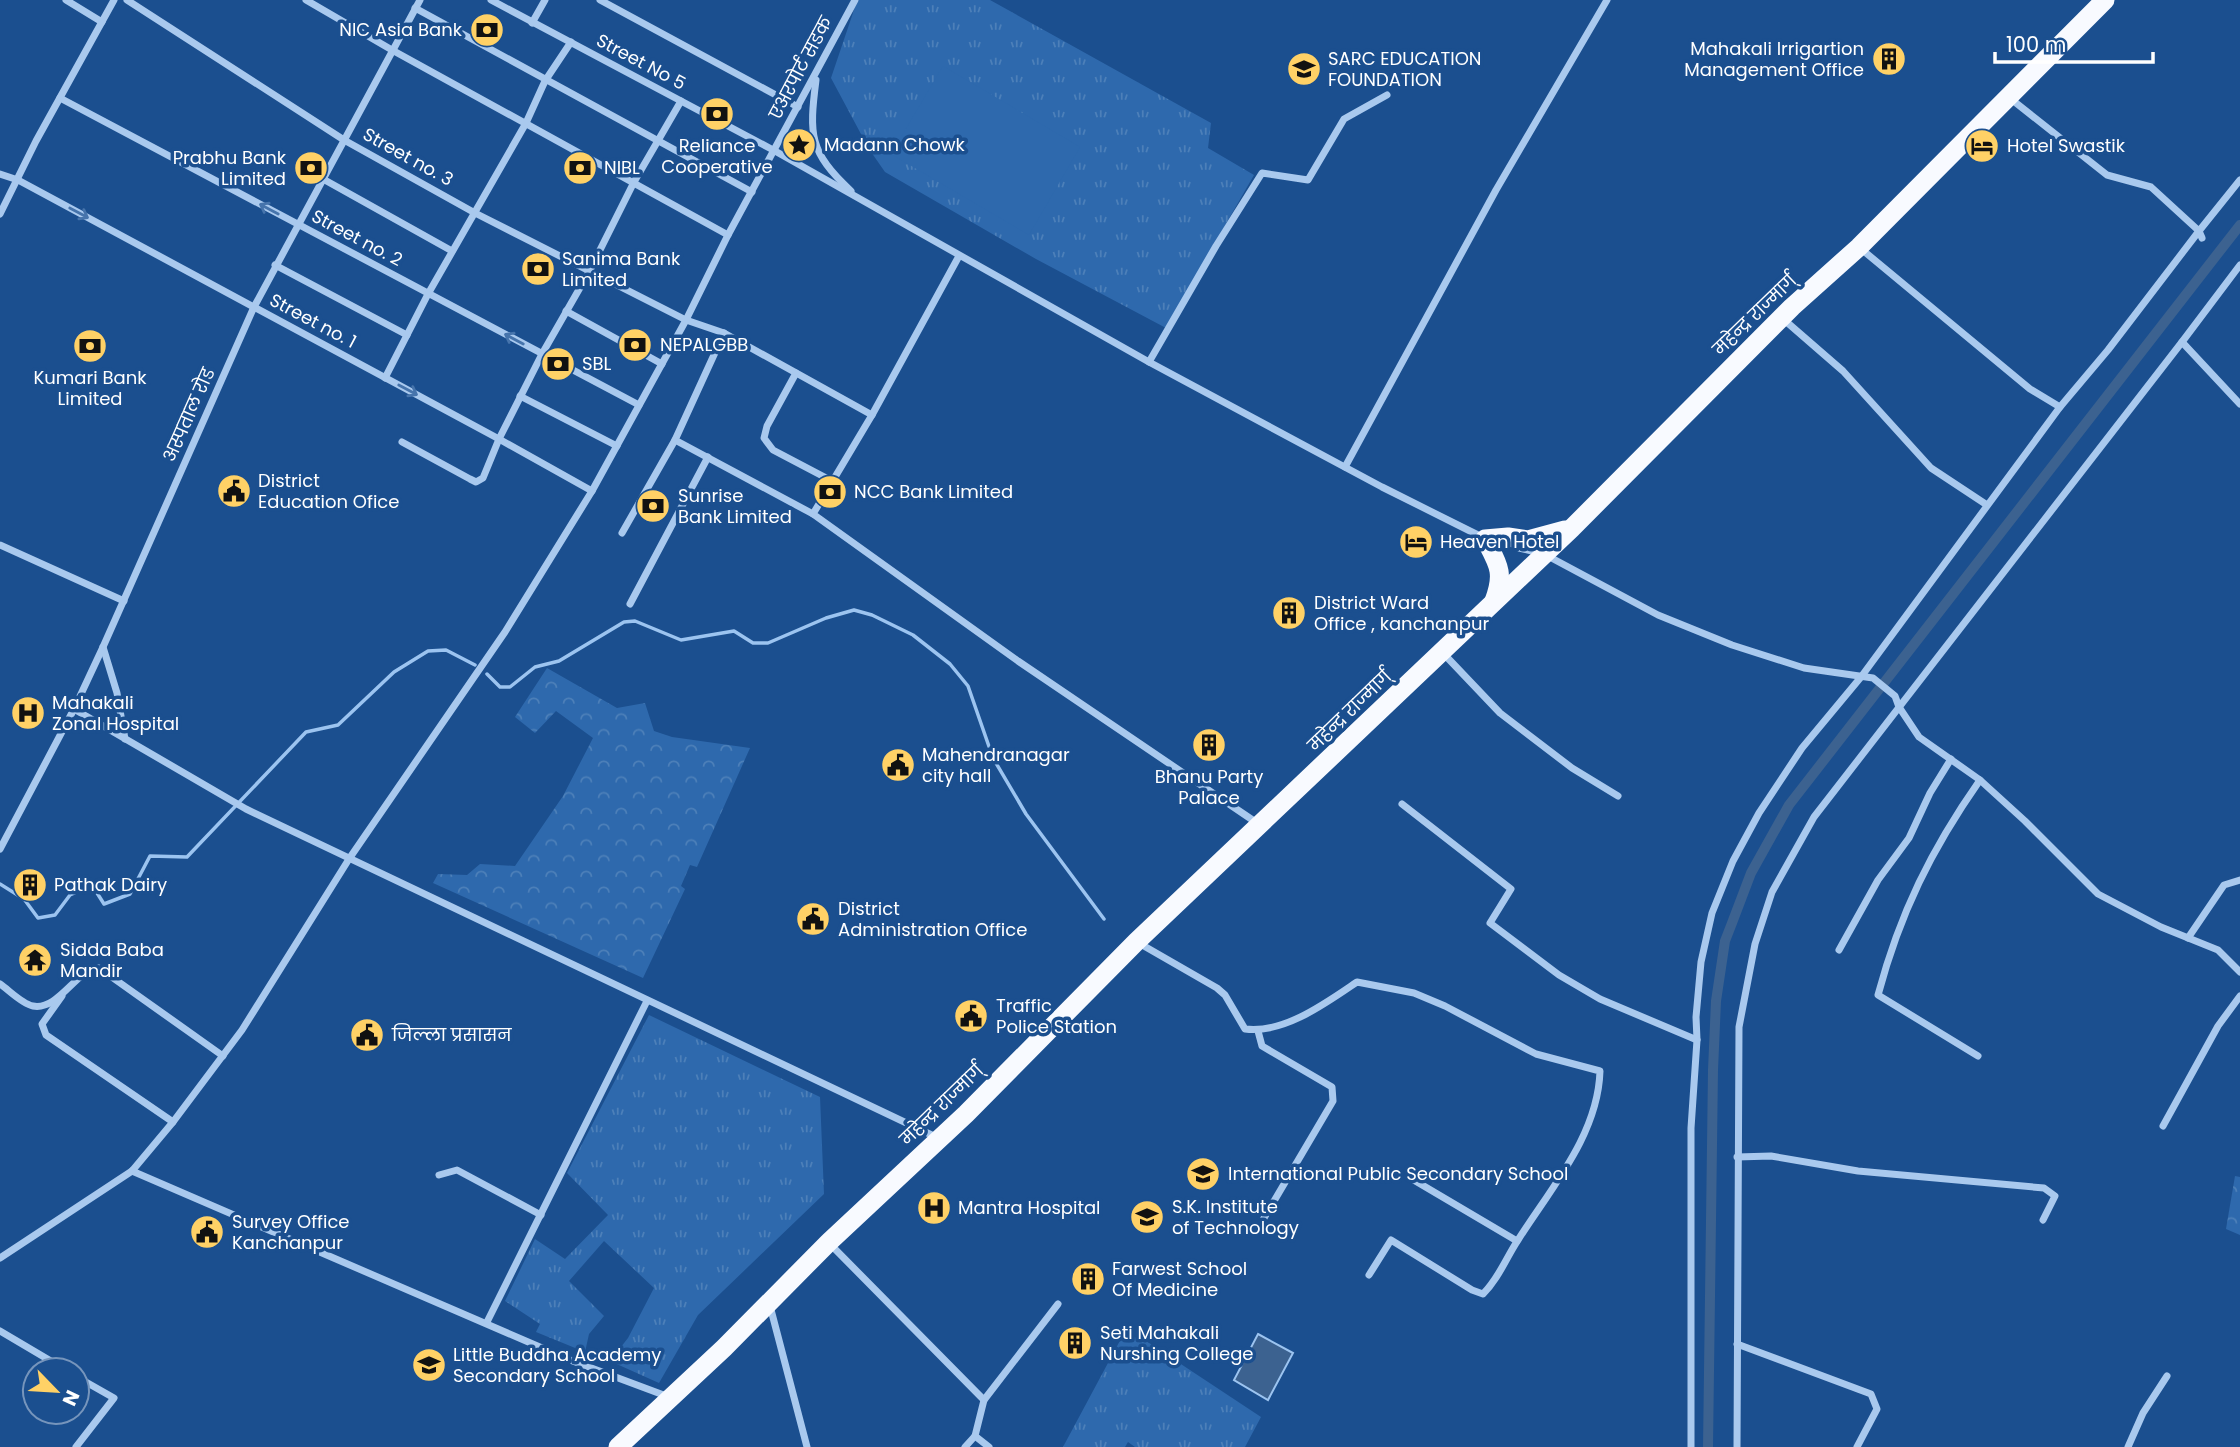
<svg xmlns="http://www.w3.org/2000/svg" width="2240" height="1447" font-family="Poppins,'Noto Sans Devanagari',sans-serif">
<defs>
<pattern id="grass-tufts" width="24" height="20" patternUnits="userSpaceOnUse" patternTransform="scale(1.75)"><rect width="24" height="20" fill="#2e69ad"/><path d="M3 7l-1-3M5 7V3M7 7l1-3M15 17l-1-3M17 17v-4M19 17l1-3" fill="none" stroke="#4d80b9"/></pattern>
<pattern id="forest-crowns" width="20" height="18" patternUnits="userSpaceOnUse" patternTransform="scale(1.75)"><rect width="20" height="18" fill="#2e69ad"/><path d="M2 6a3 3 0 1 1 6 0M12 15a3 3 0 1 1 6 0" fill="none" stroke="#4d80b9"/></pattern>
</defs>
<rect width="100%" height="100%" fill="#1b4f8f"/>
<g fill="url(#grass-tufts)">
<path d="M859,0H990L1211,123L1208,148L1254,175L1166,328L1036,259L885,172L869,149L831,78L855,7Z"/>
<path d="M649,1015L820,1097L824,1194L698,1315L659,1383L610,1361L628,1338L654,1288L604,1241L569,1281L604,1316L589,1334L585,1352L536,1332L540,1324L505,1301L535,1239L565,1259L608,1215L567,1173Z"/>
<path d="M1123,1335L1143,1339L1261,1417L1245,1447H1135L1128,1442L1125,1447H1063Z"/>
</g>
<g fill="url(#forest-crowns)">
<path d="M547,668L617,708L645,703L654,731L672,737L750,748L697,867L690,865L681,886L685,889L643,978L433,883L438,874L467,875L480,864L515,866L563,796L593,738L556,711L535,733L515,717Z"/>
<path d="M2235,1176L2240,1177V1235L2226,1229Z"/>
</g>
<path fill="#2e69ad" d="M943,66L1080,147L1029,235L891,154Z"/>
<path fill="#3c6290" stroke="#9cc4f0" stroke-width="2" d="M1258,1334L1293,1353L1268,1400L1234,1380Z"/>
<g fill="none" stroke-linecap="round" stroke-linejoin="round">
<g stroke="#9cc4f0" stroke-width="3.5">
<path d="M487,674L500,687H510L535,667L559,661L624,622L635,621L681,640L734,631L753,643H768L826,618L854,610L872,615L913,635L950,664L968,686L993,758L1026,814L1104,919"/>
<path d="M0,884L24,899L38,918L55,915L70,895L92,885L104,904L130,894L150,856L187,857L306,732L338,725L394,672L428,651L446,650L475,665"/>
</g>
<path stroke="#3c6290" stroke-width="10" d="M1708,1447L1713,1070L1716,1001L1725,941L1732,923L1751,873L1789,805L2240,225"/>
<g stroke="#a9c9ee" stroke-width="7">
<path d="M66,0L102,22"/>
<path d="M127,0L344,140L475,213L686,320L724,333L872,415"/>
<path d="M306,0L392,50L728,235"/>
<path d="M491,0L775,151L1149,362L1382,487L1484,538"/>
<path d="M600,0L798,107"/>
<path d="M415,8L752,192"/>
<path d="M532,23L545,0"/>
<path d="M816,80C809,135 809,152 851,191"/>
<path d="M60,98L639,405"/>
<path d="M2011,99L2107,175L2151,187L2199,231L2202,238"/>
<path d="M0,174L18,180L499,439L592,491"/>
<path d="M323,179L452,251"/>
<path d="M0,214L36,141L114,0"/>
<path d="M1860,248L2030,389L2060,407"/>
<path d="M959,256L872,415L813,514L1018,661L1257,823"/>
<path d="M275,265L407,335"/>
<path d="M566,311L662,364"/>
<path d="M1782,318L1843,371L1931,468L1987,505"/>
<path d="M724,333L675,440L813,514"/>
<path d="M2182,342L2240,404"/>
<path d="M1149,362L1216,246L1262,173L1308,180L1344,119L1387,95"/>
<path d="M796,373L767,426L764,438L773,450L832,481"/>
<path d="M385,378L428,294L526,123L545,81L571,42"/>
<path d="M520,396L617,446"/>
<path d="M402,442L470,479L476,482L483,478L499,439L542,354L589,272L634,182L681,101"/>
<path d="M1345,467L1496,190L1607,0"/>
<path d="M622,533L675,440"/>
<path d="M0,545L124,601"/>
<path d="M1519,548L1544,554L1658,615L1732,645L1804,668L1873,678L1895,696L1899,707L1919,737L1980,780L2025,821L2098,894L2161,927L2218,950L2240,972"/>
<path d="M630,604L708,457"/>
<path d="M103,647L117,693L125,739"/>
<path d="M1442,652L1500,713L1572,768L1618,796"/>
<path d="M74,709L246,809L938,1138"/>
<path d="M1402,804L1511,889L1490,923L1559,975L1600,999L1697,1040"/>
<path d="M0,849L74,709L103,647L254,307L420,0"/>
<path d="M2188,938L2224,885L2240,880"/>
<path d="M1137,942L1217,988L1225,995L1245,1029C1284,1034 1326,1003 1357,982L1414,993L1445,1006L1536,1054L1600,1071C1598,1135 1551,1188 1518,1240C1506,1258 1499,1278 1483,1294L1472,1290L1391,1240L1369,1275"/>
<path d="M1839,950L1878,880L1909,838L1930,793L1951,759"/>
<path d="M0,984C9,990 22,1004 33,1006C59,1011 78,967 99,968L223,1056"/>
<path d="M62,996L42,1024L46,1035L173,1122"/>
<path d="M1258,1031L1262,1046L1332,1087L1333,1101L1264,1218"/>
<path d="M1978,1056L1878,995C1900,913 1931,850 1980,780"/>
<path d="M2163,1126L2218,1026L2240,996"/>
<path d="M1737,1157L1771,1156L1858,1171L2044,1188L2055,1196L2043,1220"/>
<path d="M132,1171L570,1360L669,1397"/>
<path d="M439,1175L457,1170L541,1215"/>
<path d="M1412,1179L1517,1241"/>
<path d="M829,1243L984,1400"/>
<path d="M0,1258L132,1171L173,1122L242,1030L349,859L505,632L592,491L686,320L728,235L855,0"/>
<path d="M770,1306L807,1447"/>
<path d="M487,1322L647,1001"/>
<path d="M0,1331L66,1370"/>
<path d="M1737,1344L1871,1394L1877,1409L1857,1447"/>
<path d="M975,1436L989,1447"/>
<path d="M76,1447L114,1398L77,1377"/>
<path d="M965,1447L975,1436L984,1400L1058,1304"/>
<path d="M1691,1447V1128L1697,1040L1696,1017L1701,962L1712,913L1733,861L1759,813L1802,748L1861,677L2060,407L2108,350L2199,231L2240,180"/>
<path d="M1737,1447L1739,1027L1755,944L1772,892L1814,817L2182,342L2240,265"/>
<path d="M2128,1447L2143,1413L2167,1376"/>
</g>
<g stroke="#f8faff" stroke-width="19">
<path d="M1494,601C1505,572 1498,564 1485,539L1508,537L1528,540L1565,530"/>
<path d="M618,1447L724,1348L829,1242L966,1114L1136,942L1572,528L1792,307L1859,247L2105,0"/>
</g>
</g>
<defs><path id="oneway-shaft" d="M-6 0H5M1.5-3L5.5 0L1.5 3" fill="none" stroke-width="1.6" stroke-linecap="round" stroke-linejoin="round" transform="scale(1.75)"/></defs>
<g stroke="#4674ac">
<use href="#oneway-shaft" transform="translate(269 209) rotate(-152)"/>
<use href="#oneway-shaft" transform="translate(79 213) rotate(28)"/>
<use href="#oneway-shaft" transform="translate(514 339) rotate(-152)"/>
<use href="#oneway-shaft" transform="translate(408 390) rotate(28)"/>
</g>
<defs>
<g id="bank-disc" transform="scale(1.75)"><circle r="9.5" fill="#ffd166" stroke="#1b4f8f"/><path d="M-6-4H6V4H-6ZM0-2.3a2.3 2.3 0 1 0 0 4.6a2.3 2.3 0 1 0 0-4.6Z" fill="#111"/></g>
<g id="building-disc" transform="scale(1.75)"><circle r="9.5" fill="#ffd166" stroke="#1b4f8f"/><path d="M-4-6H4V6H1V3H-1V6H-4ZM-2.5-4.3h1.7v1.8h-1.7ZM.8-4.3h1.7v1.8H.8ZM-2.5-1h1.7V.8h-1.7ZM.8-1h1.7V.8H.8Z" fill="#111"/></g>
<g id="school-disc" transform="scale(1.75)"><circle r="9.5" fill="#ffd166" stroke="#1b4f8f"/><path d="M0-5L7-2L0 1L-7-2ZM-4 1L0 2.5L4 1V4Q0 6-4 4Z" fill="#111"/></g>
<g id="sight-disc" transform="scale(1.75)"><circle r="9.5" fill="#ffd166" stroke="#1b4f8f"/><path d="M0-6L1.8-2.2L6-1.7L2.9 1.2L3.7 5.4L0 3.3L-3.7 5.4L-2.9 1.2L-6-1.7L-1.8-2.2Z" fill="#111"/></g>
<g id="hotel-disc" transform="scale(1.75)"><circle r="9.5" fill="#ffd166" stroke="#1b4f8f"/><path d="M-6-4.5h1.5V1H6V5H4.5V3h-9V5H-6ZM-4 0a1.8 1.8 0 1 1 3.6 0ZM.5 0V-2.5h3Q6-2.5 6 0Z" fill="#111"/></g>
<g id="civic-disc" transform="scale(1.75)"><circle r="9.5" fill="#ffd166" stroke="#1b4f8f"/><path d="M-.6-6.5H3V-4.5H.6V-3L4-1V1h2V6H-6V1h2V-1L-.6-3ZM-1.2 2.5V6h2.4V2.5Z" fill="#111"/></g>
<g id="hospital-disc" transform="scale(1.75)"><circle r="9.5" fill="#ffd166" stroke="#1b4f8f"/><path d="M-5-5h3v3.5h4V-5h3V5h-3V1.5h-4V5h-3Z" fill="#111"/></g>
<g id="temple-disc" transform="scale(1.75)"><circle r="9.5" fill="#ffd166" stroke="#1b4f8f"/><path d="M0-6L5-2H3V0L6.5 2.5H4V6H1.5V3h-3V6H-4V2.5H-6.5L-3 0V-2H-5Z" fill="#111"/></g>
<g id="university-disc" transform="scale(1.75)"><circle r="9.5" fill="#ffd166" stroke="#1b4f8f"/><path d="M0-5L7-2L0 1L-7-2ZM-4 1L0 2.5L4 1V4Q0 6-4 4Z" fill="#111"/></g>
</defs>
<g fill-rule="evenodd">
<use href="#bank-disc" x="487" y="30"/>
<use href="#building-disc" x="1889" y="59"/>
<use href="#school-disc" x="1304" y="69"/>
<use href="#bank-disc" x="717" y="114"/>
<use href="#sight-disc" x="799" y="145"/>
<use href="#hotel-disc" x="1982" y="146"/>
<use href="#bank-disc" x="311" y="168"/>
<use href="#bank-disc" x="580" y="168"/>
<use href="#bank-disc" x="538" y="269"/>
<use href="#bank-disc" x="635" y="345"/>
<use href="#bank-disc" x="90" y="346"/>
<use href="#bank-disc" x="558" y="364"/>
<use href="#civic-disc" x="234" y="491"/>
<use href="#bank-disc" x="830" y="492"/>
<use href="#bank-disc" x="653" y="506"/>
<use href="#hotel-disc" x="1416" y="542"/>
<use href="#building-disc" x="1289" y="613"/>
<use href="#hospital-disc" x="28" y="713"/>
<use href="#building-disc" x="1209" y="745"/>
<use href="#civic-disc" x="898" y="765"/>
<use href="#building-disc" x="30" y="885"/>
<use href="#civic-disc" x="813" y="919"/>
<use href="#temple-disc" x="35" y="960"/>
<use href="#civic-disc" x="971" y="1016"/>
<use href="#civic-disc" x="367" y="1035"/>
<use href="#school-disc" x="1203" y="1174"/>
<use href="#hospital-disc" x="934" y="1208"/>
<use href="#university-disc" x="1147" y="1217"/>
<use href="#civic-disc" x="207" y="1232"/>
<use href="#building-disc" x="1088" y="1279"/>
<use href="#building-disc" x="1075" y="1343"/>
<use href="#school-disc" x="429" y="1365"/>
</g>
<g text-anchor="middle" stroke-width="7" stroke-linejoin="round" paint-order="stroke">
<g font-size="18" fill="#fff" stroke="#1b4f8f" text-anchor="start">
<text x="462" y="36" text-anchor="end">NIC Asia Bank</text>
<text x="1864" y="55" text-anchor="end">Mahakali Irrigartion<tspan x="1864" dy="21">Management Office</tspan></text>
<text x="1328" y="65">SARC EDUCATION<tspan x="1328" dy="21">FOUNDATION</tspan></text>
<text x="824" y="151">Madann Chowk</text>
<text x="717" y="152" text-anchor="middle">Reliance<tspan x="717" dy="21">Cooperative</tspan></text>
<text x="2007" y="152">Hotel Swastik</text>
<text x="286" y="164" text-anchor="end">Prabhu Bank<tspan x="286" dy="21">Limited</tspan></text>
<text x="604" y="174">NIBL</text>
<text x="562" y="265">Sanima Bank<tspan x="562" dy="21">Limited</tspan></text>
<text x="660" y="351">NEPALGBB</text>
<text x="582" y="370">SBL</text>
<text x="90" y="384" text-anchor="middle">Kumari Bank<tspan x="90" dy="21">Limited</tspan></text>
<text x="258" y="487">District<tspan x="258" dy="21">Education Ofice</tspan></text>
<text x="854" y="498">NCC Bank Limited</text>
<text x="678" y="502">Sunrise<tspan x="678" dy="21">Bank Limited</tspan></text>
<text x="1440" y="548">Heaven Hotel</text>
<text x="1314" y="609">District Ward<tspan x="1314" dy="21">Office , kanchanpur</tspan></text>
<text x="52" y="709">Mahakali<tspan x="52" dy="21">Zonal Hospital</tspan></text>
<text x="922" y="761">Mahendranagar<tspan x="922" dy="21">city hall</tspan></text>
<text x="1209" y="783" text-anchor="middle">Bhanu Party<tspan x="1209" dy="21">Palace</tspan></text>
<text x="54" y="891">Pathak Dairy</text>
<text x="838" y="915">District<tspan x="838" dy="21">Administration Office</tspan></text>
<text x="60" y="956">Sidda Baba<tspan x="60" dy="21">Mandir</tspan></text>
<text x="996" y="1012">Traffic<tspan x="996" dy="21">Police Station</tspan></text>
<text x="392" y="1041">जिल्ला प्रसासन</text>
<text x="1228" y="1180">International Public Secondary School</text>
<text x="1172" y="1213">S.K. Institute<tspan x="1172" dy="21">of Technology</tspan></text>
<text x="958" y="1214">Mantra Hospital</text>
<text x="232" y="1228">Survey Office<tspan x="232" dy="21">Kanchanpur</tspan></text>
<text x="1112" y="1275">Farwest School<tspan x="1112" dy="21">Of Medicine</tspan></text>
<text x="1100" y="1339">Seti Mahakali<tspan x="1100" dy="21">Nurshing College</tspan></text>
<text x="453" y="1361">Little Buddha Academy<tspan x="453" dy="21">Secondary School</tspan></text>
</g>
<g font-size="18" fill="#fff" stroke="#1b4f8f">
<text transform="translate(641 62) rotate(28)" y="6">Street No 5</text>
<text transform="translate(801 68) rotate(-62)" y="6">एअरपोर्ट सडक</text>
<text transform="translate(408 157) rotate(29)" y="6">Street no. 3</text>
<text transform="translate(357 238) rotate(28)" y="6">Street no. 2</text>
<text transform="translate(1755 315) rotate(-44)" y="6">महेन्द्र राज्मार्ग्</text>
<text transform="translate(313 321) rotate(28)" y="6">Street no. 1</text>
<text transform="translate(189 415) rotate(-66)" y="6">अस्पताल रोड</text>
<text transform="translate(1350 711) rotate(-44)" y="6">महेन्द्र राज्मार्ग्</text>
<text transform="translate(942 1105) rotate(-44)" y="6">महेन्द्र राज्मार्ग्</text>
</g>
</g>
<g transform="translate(56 1391) rotate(115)"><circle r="33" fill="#1b4f8f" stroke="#7695bc" stroke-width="2"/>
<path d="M0-5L12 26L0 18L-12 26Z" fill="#ffd166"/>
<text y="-10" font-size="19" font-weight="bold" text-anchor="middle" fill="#ffffff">N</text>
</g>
<path d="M1995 52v10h158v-10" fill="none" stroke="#ffffff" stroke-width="3.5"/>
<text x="2006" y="52" font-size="21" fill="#ffffff" stroke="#1b4f8f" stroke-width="5" paint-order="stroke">100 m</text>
</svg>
